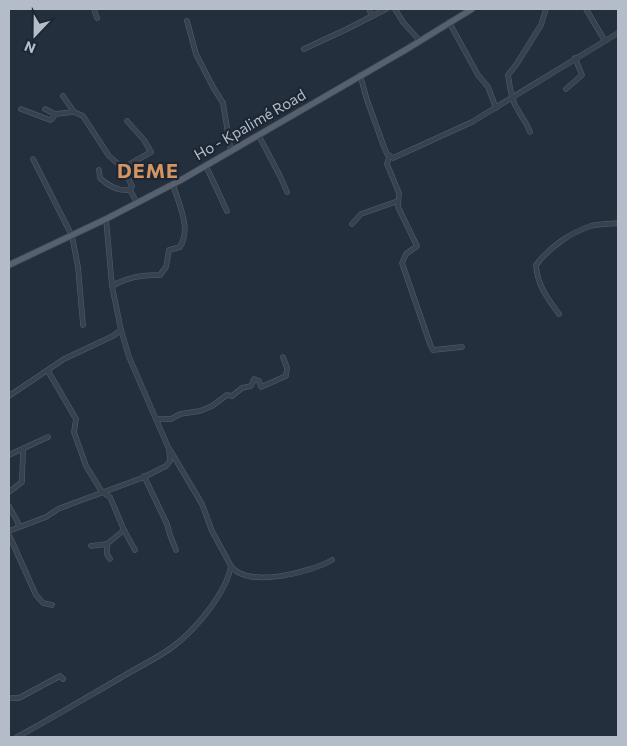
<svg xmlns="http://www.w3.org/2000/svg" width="627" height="746" font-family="Commissioner,sans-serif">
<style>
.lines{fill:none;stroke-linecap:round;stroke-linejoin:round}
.minor-casing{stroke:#565f6c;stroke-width:5.5}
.major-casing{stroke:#414a57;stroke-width:7}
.minor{stroke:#38414e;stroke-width:4.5}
.major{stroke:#56606e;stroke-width:5.5}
.labels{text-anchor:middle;stroke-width:4.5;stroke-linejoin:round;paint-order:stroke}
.street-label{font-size:15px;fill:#b4bcc9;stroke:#1d2633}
.district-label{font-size:20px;font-weight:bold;letter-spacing:1px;fill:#d59563;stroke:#1d2633}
</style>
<rect width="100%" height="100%" fill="#242f3e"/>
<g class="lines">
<g class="minor-casing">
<g id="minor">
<path d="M94,9L97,18"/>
<path d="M369,9L372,16"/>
<path d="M395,9L403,22L420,41"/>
<path d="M586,9L605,41"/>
<path d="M187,21L196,54L213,87L223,103L231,152"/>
<path d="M449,22L478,75L488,87L496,108"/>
<path d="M304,49L347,29L386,9"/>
<path d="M360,75L367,100L384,147L387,154L393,158L472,122L618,33"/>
<path d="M566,89L582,75L575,58"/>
<path d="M63,96L74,112L83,116L109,156L123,168L132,186L130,190L137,203"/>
<path d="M21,109L50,120L52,119L55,114"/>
<path d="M45,109L55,114L74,112"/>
<path d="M530,132C527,123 522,118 518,110C511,100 510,87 508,75L516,65L541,25L546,9"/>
<path d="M259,136L280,176L287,192"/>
<path d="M389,157L387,164L399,193L398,207L417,246L406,254L402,263L430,344L433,350L462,347"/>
<path d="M33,159L72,236L78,267L83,325"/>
<path d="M206,166L227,211"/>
<path d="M123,168L151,152L144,140L127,121"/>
<path d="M99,170L100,178C107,185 119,192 130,190"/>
<path d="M352,224L361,214L398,201"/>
<path d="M112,286C128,277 142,275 160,275L166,267L169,250L180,247C192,227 178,204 173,184"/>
<path d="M559,314C548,299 537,285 536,265C549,248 569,233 591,226C599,224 610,224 618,223"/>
<path d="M48,371L76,419L74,432L86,466L102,492L110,497L124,530L135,550"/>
<path d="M9,396L64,359L113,336L121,330"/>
<path d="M156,419H171L180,414L200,411L212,406L227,395L232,396L242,388L251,386L254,379L259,381L261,387L286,376L287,368L283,357"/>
<path d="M9,455L48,437"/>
<path d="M144,476L167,524L170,535L176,550"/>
<path d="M9,492L22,482L23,449"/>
<path d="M9,506C12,514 18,519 19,527"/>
<path d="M9,531L46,517L58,509L71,504L142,478L166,466L170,461L169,449L129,357L121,330L112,286L106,219"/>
<path d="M9,535L36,595L43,603L52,605"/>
<path d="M107,544V554L110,559"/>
<path d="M91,546L107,544L124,530"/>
<path d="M231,566C247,589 312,572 332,560"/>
<path d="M9,698H19L60,676L63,679"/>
<path d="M17,737C53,718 87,697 122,677C139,666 159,658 175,645C196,629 226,593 231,566L212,531L202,504L170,450"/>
</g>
</g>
<g class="major-casing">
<path id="major" d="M9,265L106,219L181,180L407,49L472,9"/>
</g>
<use href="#minor" class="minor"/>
<use href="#major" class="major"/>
</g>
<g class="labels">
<g class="street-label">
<text transform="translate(250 125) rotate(-30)" y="5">Ho - Kpalimé Road</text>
</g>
<g class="district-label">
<text x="148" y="178">DEME</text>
</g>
</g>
<rect width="627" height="746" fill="none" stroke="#b4bcc9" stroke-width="20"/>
<g transform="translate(35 35) rotate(202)" stroke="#1d2633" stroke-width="4" paint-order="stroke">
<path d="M0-4L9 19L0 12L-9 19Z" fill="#b4bcc9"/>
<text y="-8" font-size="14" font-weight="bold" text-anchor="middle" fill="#b4bcc9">N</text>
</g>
</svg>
